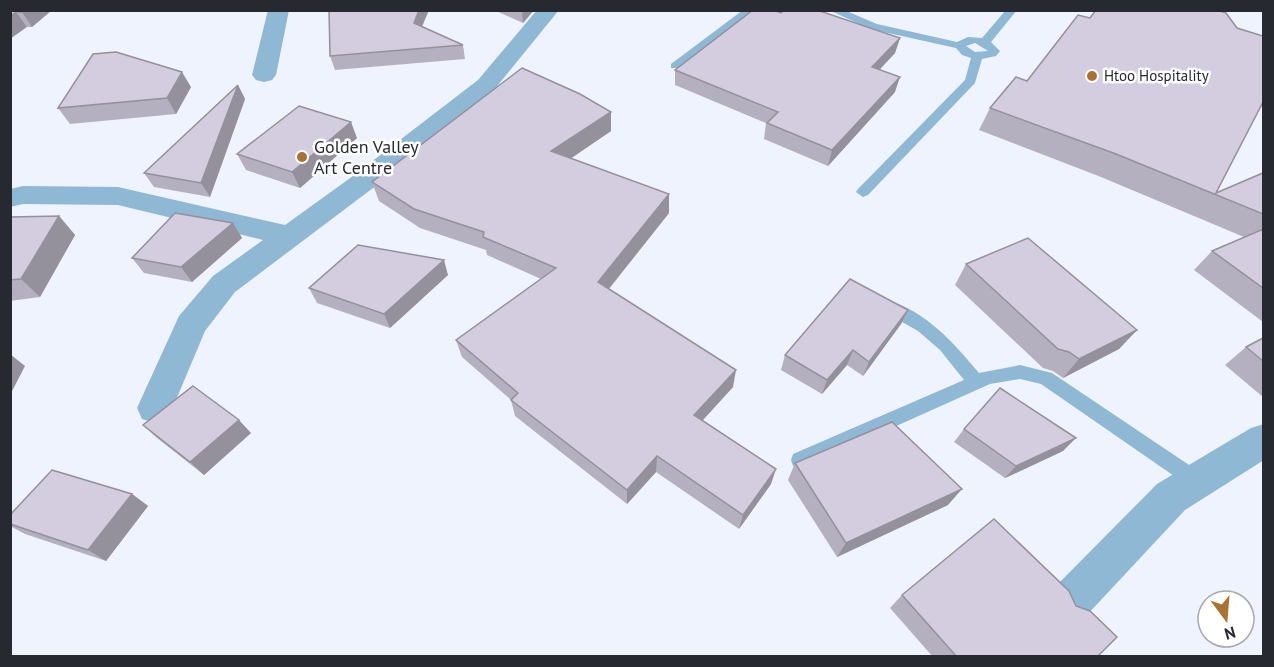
<svg xmlns="http://www.w3.org/2000/svg" width="1274" height="667" font-family="'PT Sans',sans-serif">
<style>
.lines{fill:none;stroke-linecap:round;stroke-linejoin:round}
.service{fill:#8fb8d5;fill-rule:evenodd}
.minor{fill:#8fb8d5;fill-rule:evenodd}
.wall{fill:#b5b0c0}
.shaded-wall{fill:#94909c}
.building{fill:#d3cddf;stroke:#94909c;stroke-width:1.5}
.poi-dot{fill:#aa7130;stroke:#fff;stroke-width:2}
.labels{text-anchor:middle;stroke-width:5;stroke-linejoin:round;paint-order:stroke}
.far-poi-label{font-size:15px;fill:#272930;stroke:#fff;text-anchor:start}
.poi-label{font-size:18px;fill:#272930;stroke:#fff;text-anchor:start}
</style>
<rect width="100%" height="100%" fill="#eff3fe"/>
<g class="lines">
<g class="service">
<path d="M743,10H755L679,68H671V64Z"/>
<path d="M829,10H844L877,24L957,42L968,37L982,38L1006,10H1017L991,42L1000,51L996,56L982,59L975,83L868,195L863,197L856,192L858,189L965,80L971,58L962,55L956,48L870,29ZM975,43L988,51L975,52L966,46Z"/>
<path d="M887,300C927,312 953,342 979,373L1020,365L1052,373L1204,475L1207,481L1204,487L1197,490L1190,487L1041,384L1020,379L990,384L807,466L800,468L793,466L791,460L793,454L964,380L940,350L918,331L881,310L879,306L881,302Z"/>
</g>
<g class="minor">
<path d="M268,10H289L276,75L272,80L264,82L256,80L252,75Z"/>
<path d="M537,10H559L494,90L373,188L235,292L205,331L168,419L155,423L142,419L137,408L179,316L213,276L263,240L118,205L23,204L10,207V189L23,186L118,187L285,225L353,176L478,80Z"/>
<path d="M1264,424V460L1185,510L1086,616L1071,622L1056,616L1050,601L1056,586L1157,484L1251,428Z"/>
</g>
</g>
<g class="wall">
<path d="M10,10H52L32,27H27Z"/>
<path d="M329,10H429L422,27L463,45L465,59L335,70L330,56Z"/>
<path d="M494,10H534L523,23Z"/>
<path d="M781,13L900,38L895,53L880,69L895,92L828,166L764,139L766,123L675,85V70Z"/>
<path d="M1090,18L1216,193L1263,173V322L1194,270L1212,251L1244,237L1101,177L979,130L990,108L1027,81Z"/>
<path d="M238,85L245,99L210,197L154,187L144,173Z"/>
<path d="M191,87L176,114L70,124L58,108Z"/>
<path d="M611,112V131L571,158L669,213L609,289L733,387L702,421L771,484L739,529L656,472L627,504L515,416L511,400L462,357L456,340L541,279L487,255L486,250L420,228L379,201L372,182Z"/>
<path d="M357,138L300,188L246,170L237,154Z"/>
<path d="M59,216L75,235L40,297L10,301V217Z"/>
<path d="M233,223L242,238L192,282L144,273L132,258Z"/>
<path d="M966,264L1137,330L1119,349L1063,378L1053,371L1043,368L955,285Z"/>
<path d="M448,275L390,328L317,303L309,288Z"/>
<path d="M908,310L901,324L863,376L847,365L822,394L781,370L785,355Z"/>
<path d="M1263,338V397L1225,365L1246,347Z"/>
<path d="M143,425L251,433L204,475L157,438Z"/>
<path d="M964,429L1063,451L1005,478L954,442Z"/>
<path d="M795,463L948,505L837,557L788,480Z"/>
<path d="M132,494L148,506L106,561L25,534L10,526V515Z"/>
<path d="M902,595L1097,657H933L890,608Z"/>
</g>
<g class="shaded-wall">
<path d="M24,10H52L32,27L22,12Z"/>
<path d="M419,10H429L417,37L414,23Z"/>
<path d="M522,10H534L523,23Z"/>
<path d="M16,12L27,27L10,39V16Z"/>
<path d="M900,38L895,53L868,82L872,67Z"/>
<path d="M182,72L191,87L176,114L167,98Z"/>
<path d="M900,77L895,92L828,166L832,150Z"/>
<path d="M238,85L245,99L210,197L201,183Z"/>
<path d="M611,112V131L554,170L551,151Z"/>
<path d="M351,122L357,138L300,188L292,172Z"/>
<path d="M669,194V213L599,301L598,282Z"/>
<path d="M59,216L75,235L40,297L21,279Z"/>
<path d="M233,223L242,238L192,282L181,267Z"/>
<path d="M444,260L448,275L390,328L384,314Z"/>
<path d="M908,310L901,324L863,376L869,362Z"/>
<path d="M1137,330L1119,349L1063,378L1079,359Z"/>
<path d="M853,350L847,365L822,394L827,380Z"/>
<path d="M10,354L25,366L10,395Z"/>
<path d="M736,370L733,387L692,432L694,415Z"/>
<path d="M239,420L251,433L204,475L190,462Z"/>
<path d="M1076,438L1063,451L1005,478L1016,466Z"/>
<path d="M657,456L656,472L627,504V490Z"/>
<path d="M776,469L771,484L739,529L743,515Z"/>
<path d="M962,489L948,505L837,557L846,543Z"/>
<path d="M132,494L148,506L106,561L88,550Z"/>
</g>
<g class="building">
<path d="M10,10H24L22,12H16L10,16Z"/>
<path d="M329,10H419L414,23L463,45L330,56Z"/>
<path d="M753,10H773L781,13L784,10H817L900,38L872,67L900,77L832,150L767,123L778,112L675,70Z"/>
<path d="M1096,10H1217L1226,13L1237,28L1263,36V102L1216,193L1263,173V214L1116,154L990,108L1016,77L1027,81L1078,15L1090,18Z"/>
<path d="M116,52L182,72L167,98L58,108L93,54Z"/>
<path d="M522,68L580,94L611,112L551,151L669,194L598,282L736,370L694,415L776,469L743,515L657,456L627,490L511,400L518,393L456,340L556,268L483,237L484,232L414,209L372,182Z"/>
<path d="M238,85L201,183L144,173Z"/>
<path d="M299,106L351,122L292,172L237,154Z"/>
<path d="M175,213L233,223L181,267L132,258Z"/>
<path d="M59,216L21,279L10,280V217Z"/>
<path d="M1261,230L1263,231V288L1212,251Z"/>
<path d="M1028,238L1137,330L1079,359L1069,352L1058,349L966,264Z"/>
<path d="M358,245L444,260L384,314L309,288Z"/>
<path d="M850,279L908,310L869,362L853,350L827,380L785,355Z"/>
<path d="M1263,338V361L1246,347Z"/>
<path d="M193,386L239,420L190,462L143,425Z"/>
<path d="M1000,388L1076,438L1016,466L964,429Z"/>
<path d="M892,422L962,489L846,543L795,463Z"/>
<path d="M52,470L132,494L88,550L10,524V515Z"/>
<path d="M994,519L1069,591L1076,606L1090,611L1117,637L1097,657H957L902,595Z"/>
</g>
<g class="poi-dot">
<circle cx="1092" cy="76" r="6"/>
<circle cx="302" cy="157" r="6"/>
</g>
<g class="labels">
<g class="far-poi-label">
<text x="1104" y="81">Htoo Hospitality</text>
</g>
<g class="poi-label">
<text x="314" y="153">Golden Valley<tspan x="314" dy="21">Art Centre</tspan></text>
</g>
</g>
<rect width="1274" height="667" fill="none" stroke="#272930" stroke-width="24"/>
<g transform="translate(1226 619) rotate(164)"><circle r="28" fill="#ffffff" stroke="#a9a9ac" stroke-width="1.5"/>
<path d="M0-4.5L10 22L0 15L-10 22Z" fill="#aa7130"/>
<text y="-9" font-size="16" font-weight="bold" text-anchor="middle" fill="#272930">N</text>
</g>
</svg>
